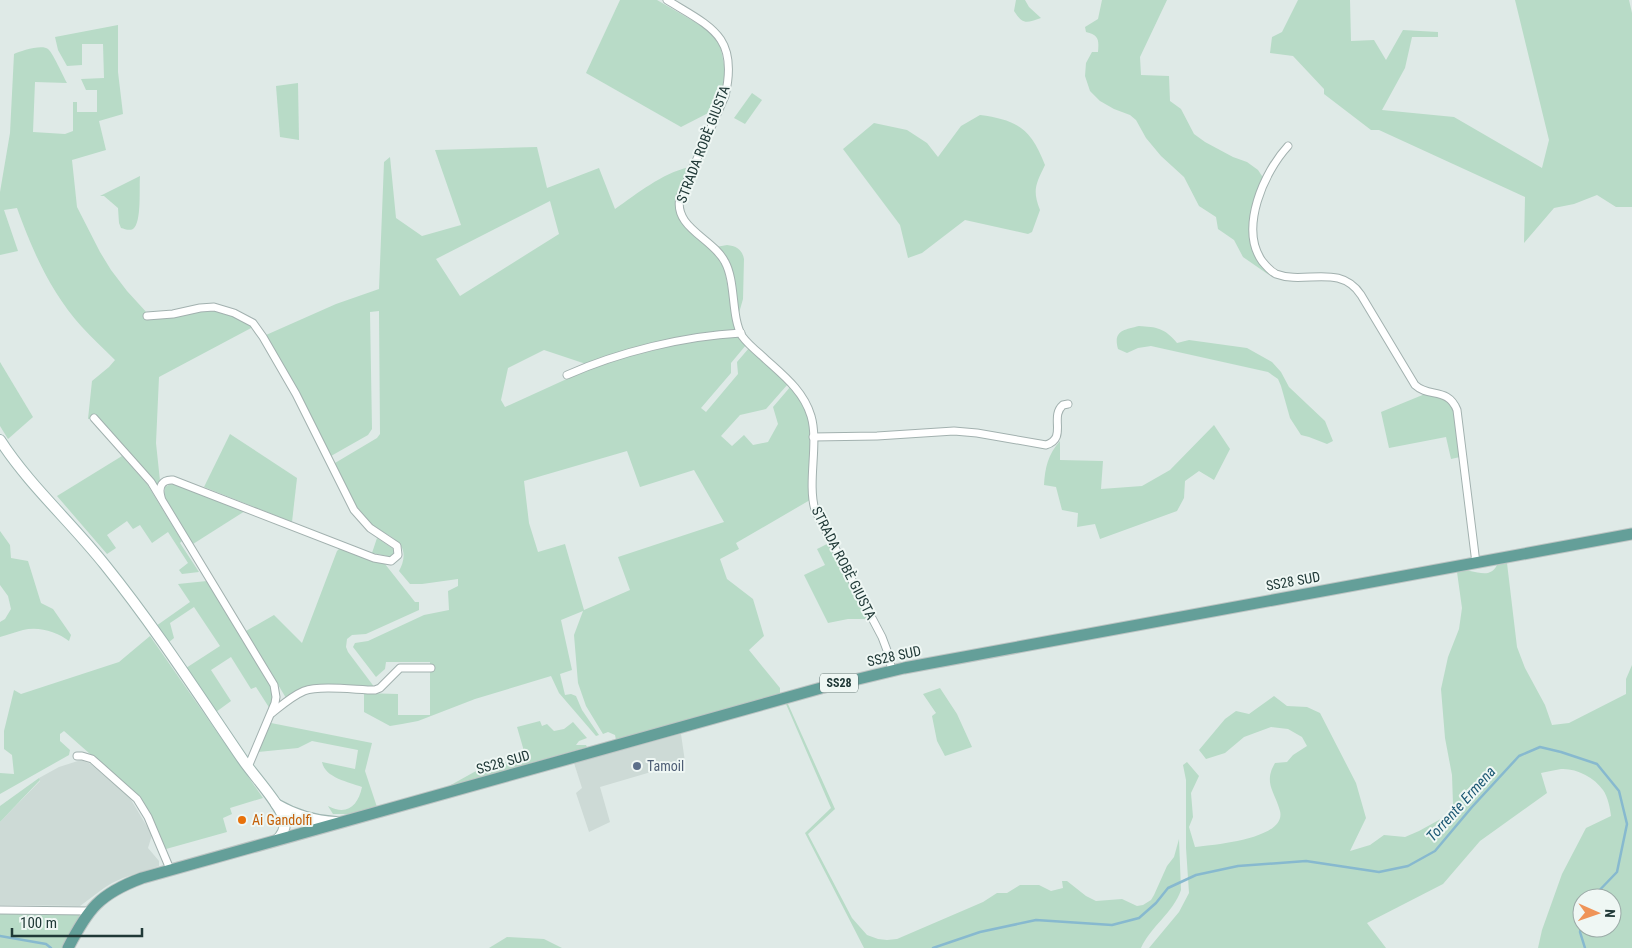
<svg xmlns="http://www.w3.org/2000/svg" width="1632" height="948" font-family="'Roboto Condensed',sans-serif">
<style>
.built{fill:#cddad6}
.green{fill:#b8dbc7;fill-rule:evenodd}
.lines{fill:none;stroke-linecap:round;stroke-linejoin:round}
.stream{stroke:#87b9cf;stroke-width:2.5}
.street-casing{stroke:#a2b1af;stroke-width:9}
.secondary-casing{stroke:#9eb5b1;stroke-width:12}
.primary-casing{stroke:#bcc4c3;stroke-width:13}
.street{stroke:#fff;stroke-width:7}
.secondary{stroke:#fff;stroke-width:10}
.primary{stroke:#649f99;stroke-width:11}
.service-dot{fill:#5c6f8a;stroke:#eff7f4;stroke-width:2}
.food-dot{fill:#e8710a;stroke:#eff7f4;stroke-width:2}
.labels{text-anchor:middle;stroke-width:4;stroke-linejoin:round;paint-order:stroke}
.shield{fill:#eff7f4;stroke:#5e7270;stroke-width:1}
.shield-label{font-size:12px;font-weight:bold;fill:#203937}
.street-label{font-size:14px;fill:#203937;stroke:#eff7f4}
.service-label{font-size:14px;fill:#4e5e75;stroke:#eff7f4;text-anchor:start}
.food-label{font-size:14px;fill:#c56008;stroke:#eff7f4;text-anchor:start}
.water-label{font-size:15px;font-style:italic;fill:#1c5874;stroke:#eff7f4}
</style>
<rect width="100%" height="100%" fill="#dfeae7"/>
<g class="built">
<path d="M681,734L685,762L600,787L610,822L589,832L576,793L582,788L574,763Z"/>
<path d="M81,760L91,764L130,798L152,835L148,848L159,861V866L123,878L112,883L104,888L80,906L0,905V822L40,781L39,778L59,767Z"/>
</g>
<g class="green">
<path d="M620,0H657L707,29L715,36L720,45L725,69L723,88L716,109L681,127L586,73Z"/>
<path d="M1016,0H1025L1029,7L1041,18C1026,23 1023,25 1014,11Z"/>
<path d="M1102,0H1167L1140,57L1141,75L1169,76L1170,101L1181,109L1194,134L1205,142L1233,157L1247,162L1258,170L1264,179L1252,213L1263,267L1269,275L1243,257L1234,240L1218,229L1216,217L1199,206L1184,177L1161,156L1146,138L1136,120L1130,115L1114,109L1100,101L1090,91L1085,76L1086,63L1092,52H1098C1099,40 1099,35 1086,32L1085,27L1098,19Z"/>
<path d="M1298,0H1350L1351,41L1374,40L1386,60L1403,30L1438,32V37H1412L1405,68L1382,110L1454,117L1542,168L1549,140L1515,0H1629L1632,13V207H1616L1597,195L1574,204L1554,208L1524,243L1525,197L1379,130H1371L1324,94V89L1293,56L1270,53L1272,37L1282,32Z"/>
<path d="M118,25V72L123,114L99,121L106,150L72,160L77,207L100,252L111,270L127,291L148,314L214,309L240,317L253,327L159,377L156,443L160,481L158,486L99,418L88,419L92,381L109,367L115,360C104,349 92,338 82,327C51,293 32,250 17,208L4,210L18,251L0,255V192L10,133L14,54C20,51 42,44 48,49C53,53 63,76 67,83L35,82L33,132L65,134L73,131V102H77V112H97V90H86L81,79L104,78L103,44H82V65L67,66L58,50L55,37Z"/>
<path d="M298,83L299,140L280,137L276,86Z"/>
<path d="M752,93L762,100L745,124L734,118Z"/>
<path d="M980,115C1018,120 1031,129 1045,165C1036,184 1032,190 1040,210L1032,232L1028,234L965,220L922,253L908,258L900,225L843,149L874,123L907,130L927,143L938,157L961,126Z"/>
<path d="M537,147L547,188L599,168L615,209C638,193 661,174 689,167L677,198V214L681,222L715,253L724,267L736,331L586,364L544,350L508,368L501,400L505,407L604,362L692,341L739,336L746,345L731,363V373L701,408L706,412L738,374L737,362L749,348L788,384L766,409L740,415L721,436L732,446L744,435L753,445L768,442L778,424L773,407L791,386L802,401L810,423V500L736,543L739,549L720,559L727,579L753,599L764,636L749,650L780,688V694L616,740L615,735L608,732L603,734L586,706L578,683L574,635L583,611L561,620L572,670L560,674L565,695L571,694L576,696L582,710L599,735L596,736L559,693L551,676L475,699L418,721L402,724L390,726L364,712V693L398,694V715H430V662H386L385,669L376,677L353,647L355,643L368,641L424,615L449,610L448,591L458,586V579L422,584H410L399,571C403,564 406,554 401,546C394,535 378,531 370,523C353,507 345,483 335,463L377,438L380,434L379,311L370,312L372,429L368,435L331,456L299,392L266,335L336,304L379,289L384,162L390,157L396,218L422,236L461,225L435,150ZM550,201L559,234L460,296L436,259ZM627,451L640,487L694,470L724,522L618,557L630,590L584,610L565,544L538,552L529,523L524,481Z"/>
<path d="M140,176C139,187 142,223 133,229C129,231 125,229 121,228L119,223L118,208L104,196H100Z"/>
<path d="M727,245C736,246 742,249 744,259L743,299L739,313L729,262L716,247Z"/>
<path d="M1139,326C1156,327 1165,328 1177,343L1189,340L1247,348L1272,362L1281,372L1289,387L1325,421L1333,441L1327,444L1309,437L1301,435L1290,418L1281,386L1278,379L1268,372L1151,346L1138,348L1127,353L1118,349C1113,331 1123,330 1139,326Z"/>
<path d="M0,362L33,417L8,439L0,426Z"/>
<path d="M1425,394C1432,396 1442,395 1447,400C1458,410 1458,443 1460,457L1451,459L1446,437L1389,448L1381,412Z"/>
<path d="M1214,425L1230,449L1214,480L1199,471L1185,481L1184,498L1177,511L1100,539L1095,524L1077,527L1078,513L1062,510L1056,487L1044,485C1045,468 1048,454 1060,441V460L1103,461L1101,489L1142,486L1170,470Z"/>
<path d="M230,434L297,478L292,522L204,487Z"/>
<path d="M122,456L147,484L182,541L180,543L199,572L182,574L179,570L188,563L168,532L152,543L140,525L133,529L127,521L107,535L116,548L107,554L57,496Z"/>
<path d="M172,483L245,511L193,544L164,496L165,487Z"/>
<path d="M0,531L10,545L11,558L28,561L41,603L53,609L71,635L69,641C57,632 39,626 23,630C15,632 8,635 0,637V622L5,619L11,609L8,596L0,585Z"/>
<path d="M377,538L395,550V553L392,557L372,553Z"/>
<path d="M829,543L866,614L868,619H848L828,623L804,575L825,565L817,549Z"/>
<path d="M340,548L385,564L415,602H419V610L366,634L352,635L347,639L346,647L348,652L375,688L313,686L286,698L246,631L274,615L302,643L337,551Z"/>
<path d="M1507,563L1517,647L1525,668L1545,705L1552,725L1569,723L1626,694V679L1632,665V948H1538L1542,930L1562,874L1586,828L1611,816C1610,808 1608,797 1603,790C1594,777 1576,768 1561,769C1554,770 1547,772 1541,773L1547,793L1480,841L1443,884L1367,923L1386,948H1149L1179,912L1189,893L1186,848V780L1183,765L1187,762L1199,776L1191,793L1193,817L1189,827L1195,847C1213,845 1287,839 1280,811C1275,792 1263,783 1275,763L1287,762L1293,755L1307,746L1302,737L1288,729L1271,727L1244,737L1225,753L1206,759L1199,750L1225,719L1236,711L1249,714L1274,696L1287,706L1307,707L1320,713L1356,783L1366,818L1350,851L1370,845L1384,835L1405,837L1419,831L1448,815L1453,804L1452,775L1445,738L1441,689L1448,657L1459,629L1462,608L1457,572C1461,571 1466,570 1470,571C1481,573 1491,577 1497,565ZM1582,898H1612V928H1582Z"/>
<path d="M207,581L270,684L273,694L270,709L256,687L251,689L231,657L211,670L231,701L216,712L186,668L220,646L194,607L170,623L174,638L168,643L156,626L190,602L178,584Z"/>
<path d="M150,636L263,798L230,808L232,814L223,818L227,832L166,849L141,799L64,731L60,734V741L70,750L69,755L0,794V773L14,774L12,755L4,749V731L14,690L21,694L119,662Z"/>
<path d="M940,688L957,714L972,747L945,756L937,741L932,716L936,713L923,694Z"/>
<path d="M786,704H788L835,809L808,834L852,918L867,935L878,939L887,940L897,939L983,902L997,893H1007L1020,885H1039L1051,891L1063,888L1062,881H1067L1086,896L1096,901L1122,899L1137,906L1143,905L1151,900L1154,895L1167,866L1174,857L1179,839L1181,890C1173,913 1151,926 1141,948H864L805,833L831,808Z"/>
<path d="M540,721L542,726L547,724L554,731L564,729L573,722L587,738L579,741L576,745H586L587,747L449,786L476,771L488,766L526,758L517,727Z"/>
<path d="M271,723L372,743L365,771L377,807L348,814H333L328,806C347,816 358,806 362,787C349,782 325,778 322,762L355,769L358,750L312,741L298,748L258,752Z"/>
<path d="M39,778L40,780L0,822V806Z"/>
<path d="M0,912L80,914L63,948H0Z"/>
<path d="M507,937L544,939L562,948H489Z"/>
</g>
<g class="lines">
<g class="stream">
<path d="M1582,922L1580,932L1585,948"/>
<path d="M0,936L46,944L51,948"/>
<path d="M933,948L980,932L1036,920L1112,925L1139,918L1156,903L1168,888L1196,875L1238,866L1306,861L1379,872L1408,866L1435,851L1472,807L1519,756L1540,747L1561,752L1597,764L1619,791L1627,824L1617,872L1592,898"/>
</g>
<g class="street-casing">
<g id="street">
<path d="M667,0C711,27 739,36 725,96L680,197C673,228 713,238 725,262C736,282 731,317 742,336C747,343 754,349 761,355C780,373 803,389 811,416C819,443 807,482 815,510L882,637L888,653L892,671"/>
<path d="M1288,146C1264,172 1239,228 1262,261C1266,266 1270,271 1276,274C1305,285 1340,263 1361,295L1415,385C1429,398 1448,387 1457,410L1476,563"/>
<path d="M147,316L173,314L200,308L214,307L234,313L253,323L263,337L296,394L354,510L370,528L397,546L398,555L391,561L374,558L173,480C162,479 158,487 161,497"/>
<path d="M567,375C619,352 684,336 741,333"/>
<path d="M94,418L151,482L274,685L276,697L275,703L248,767"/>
<path d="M813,437L877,436L954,431L977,433L1046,445C1068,438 1049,417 1063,405L1068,404"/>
<path d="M272,713C282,705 292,696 304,691C321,685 357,690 375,690L380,688L400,668H431"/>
<path d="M77,756H82L92,759L137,799L148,817L170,869"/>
<path d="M0,910L89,911"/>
</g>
</g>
<g class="secondary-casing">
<g id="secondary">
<path d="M0,440C29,485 71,522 105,565C155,627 198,694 243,760C253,775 283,807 285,823C285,830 282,835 277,840"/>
<path d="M276,804C295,815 314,821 336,822"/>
</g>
</g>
<g class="primary-casing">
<path id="primary" d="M68,948C88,909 99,894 142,878L821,688L904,668L1632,534"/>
</g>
<use href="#street" class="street"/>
<use href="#secondary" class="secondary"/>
<use href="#primary" class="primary"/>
</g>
<circle class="service-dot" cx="637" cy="766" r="5"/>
<circle class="food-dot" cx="242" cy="820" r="5"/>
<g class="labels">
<rect class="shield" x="820" y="673.5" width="38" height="19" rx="4"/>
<g class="shield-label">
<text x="839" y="687">SS28</text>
</g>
<g class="street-label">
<text transform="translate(703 144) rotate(-69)" y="5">STRADA ROBÈ GIUSTA</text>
<text transform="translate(844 563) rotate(63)" y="5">STRADA ROBÈ GIUSTA</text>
<text transform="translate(1293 581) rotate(-10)" y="5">SS28 SUD</text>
<text transform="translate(894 656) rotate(-12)" y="5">SS28 SUD</text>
<text transform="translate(503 762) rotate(-16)" y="5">SS28 SUD</text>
</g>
<g class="service-label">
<text x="647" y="771">Tamoil</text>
</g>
<g class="food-label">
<text x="252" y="825">Ai Gandolfi</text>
</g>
<g class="water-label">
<text transform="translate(1461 804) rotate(-48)" y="5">Torrente Ermena</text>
</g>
</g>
<g transform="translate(1597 913) rotate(92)"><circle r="24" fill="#eff7f4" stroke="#9caba8"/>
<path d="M0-4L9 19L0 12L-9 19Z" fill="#ef9458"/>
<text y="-8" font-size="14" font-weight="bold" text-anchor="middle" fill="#203937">N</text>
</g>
<path d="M12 928v8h130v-8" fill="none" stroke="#203937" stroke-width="2.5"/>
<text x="20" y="928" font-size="15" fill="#203937" stroke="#eff7f4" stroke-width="4" paint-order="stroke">100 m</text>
</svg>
